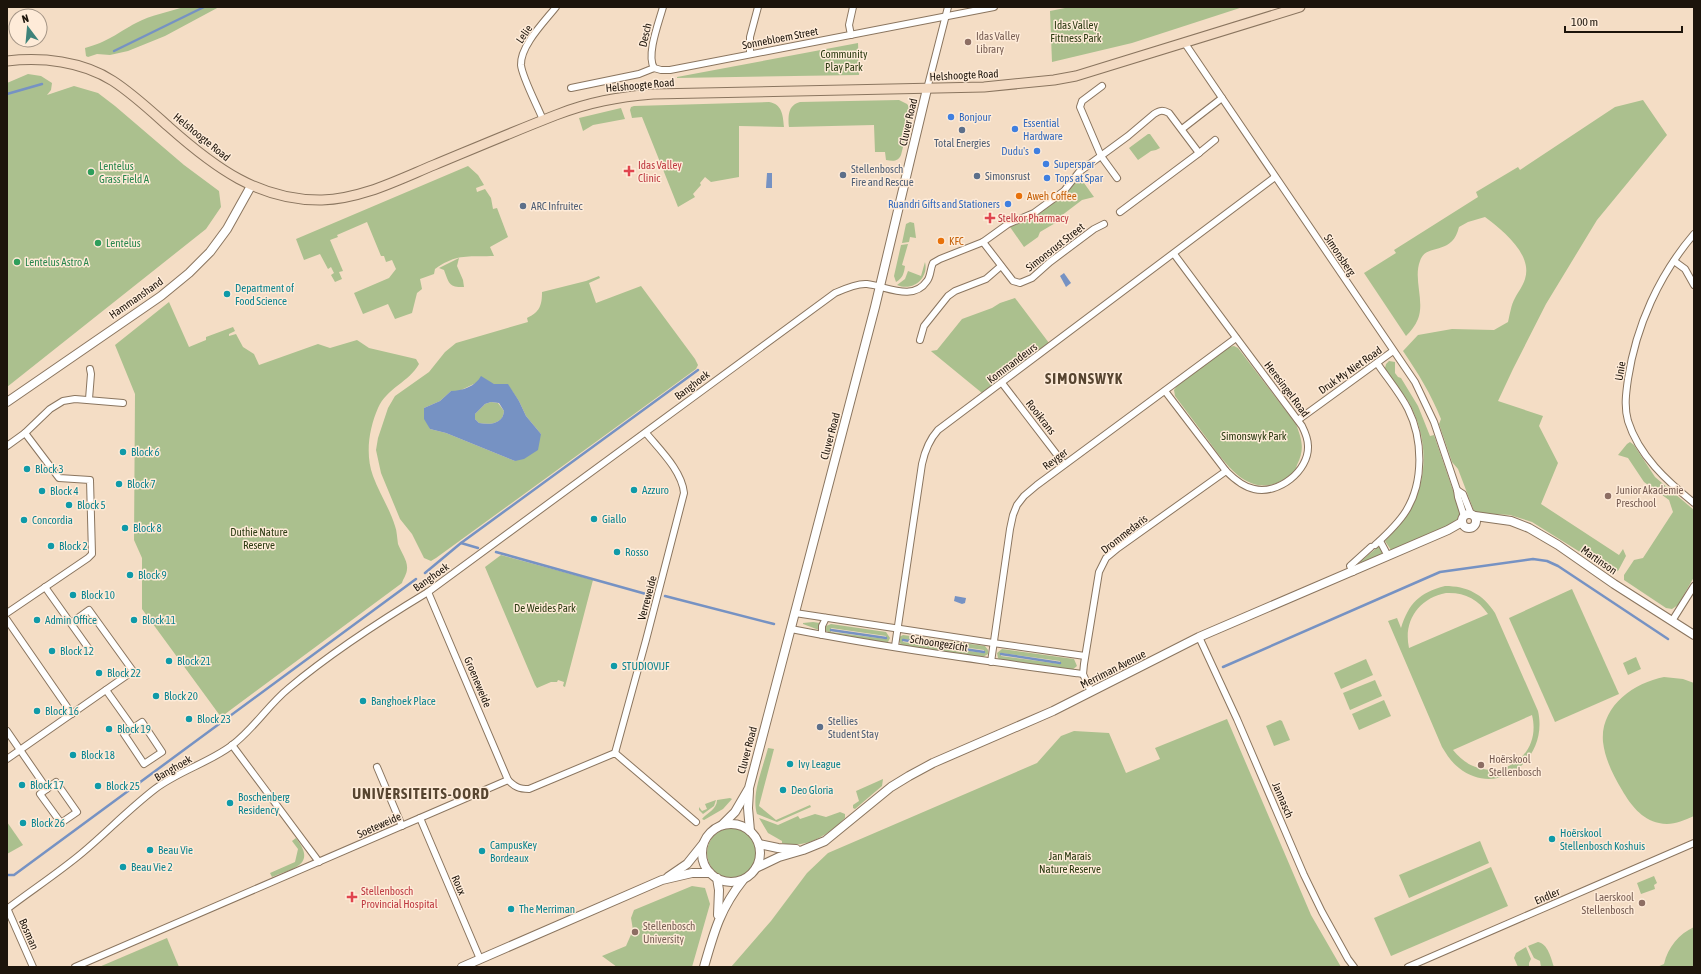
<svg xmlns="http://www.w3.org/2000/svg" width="1701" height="974" font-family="'Asap Condensed',sans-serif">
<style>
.green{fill:#abc08e;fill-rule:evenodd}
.water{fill:#7692c3;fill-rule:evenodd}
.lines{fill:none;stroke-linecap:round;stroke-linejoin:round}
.stream{stroke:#7692c3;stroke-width:2.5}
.minor-casing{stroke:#8a755f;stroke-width:8}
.tertiary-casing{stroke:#8a755f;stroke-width:10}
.secondary-casing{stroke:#8a755f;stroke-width:11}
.minor{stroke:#fff;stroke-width:6}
.tertiary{stroke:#fff;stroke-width:8}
.secondary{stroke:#f3dac2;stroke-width:9}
.education-dot{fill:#8d6e63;stroke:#feebd8;stroke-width:1.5}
.shop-dot{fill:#3f7fe0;stroke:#feebd8;stroke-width:1.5}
.service-dot{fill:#5c6f8a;stroke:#feebd8;stroke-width:1.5}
.health-dot{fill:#e0444e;stroke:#feebd8;stroke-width:1.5}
.leisure-dot{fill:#2e9e5b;stroke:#feebd8;stroke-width:1.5}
.food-dot{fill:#e8710a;stroke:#feebd8;stroke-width:1.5}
.culture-dot{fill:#0f9aa8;stroke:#feebd8;stroke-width:1.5}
.labels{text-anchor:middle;stroke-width:3;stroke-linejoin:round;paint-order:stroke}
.park-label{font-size:11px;fill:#2b3a11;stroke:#feebd8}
.street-label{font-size:11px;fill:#1c140b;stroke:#feebd8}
.education-label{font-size:11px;fill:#785e54;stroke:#feebd8;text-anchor:start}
.shop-label{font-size:11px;fill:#366cbe;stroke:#feebd8;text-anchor:start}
.service-label{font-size:11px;fill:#4e5e75;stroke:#feebd8;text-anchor:start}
.health-label{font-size:11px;fill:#be3a42;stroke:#feebd8;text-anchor:start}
.leisure-label{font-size:11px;fill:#27864d;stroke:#feebd8;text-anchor:start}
.food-label{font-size:11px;fill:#c56008;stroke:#feebd8;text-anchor:start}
.culture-label{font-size:11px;fill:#0d838f;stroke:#feebd8;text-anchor:start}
.district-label{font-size:15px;font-weight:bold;letter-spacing:1px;fill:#574530;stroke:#feebd8}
</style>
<rect width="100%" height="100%" fill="#f4ddc5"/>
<g class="green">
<path d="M184,7H219L165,36L128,51L110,55L97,54L88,57L86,56L85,48C108,42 117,33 136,23C151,15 168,12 184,7Z"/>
<path d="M1070,7H1243L1132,43L1052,62L1050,11Z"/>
<path d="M858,43L859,75L677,78V77Z"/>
<path d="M28,74L41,76L52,83L51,90L47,95L74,86L98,93L115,106L184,165L219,191L221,207L206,229L7,387V83Z"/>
<path d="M899,100L907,104L910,108L911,115L901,155C898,162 893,161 886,160L885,152H875L874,125L789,127C788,116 788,105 800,102Z"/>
<path d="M1643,100L1667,135L1597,220L1546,304L1513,369L1498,401L1543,416L1539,426L1558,463L1541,504L1619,555L1623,549L1626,556L1618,571L1612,572L1532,522L1510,515L1478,513L1474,511L1458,469L1452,462L1439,424L1441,419C1431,394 1418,373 1403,351L1418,335L1452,329L1494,330L1508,322C1510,314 1511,305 1515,298C1518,292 1523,286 1525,279C1533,254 1502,230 1485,217L1468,222L1459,227C1452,257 1426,242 1420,261C1413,279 1425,301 1418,319C1415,326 1411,331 1406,336L1364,273L1396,253L1394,250L1478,197L1476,192L1518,167L1520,170L1615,107Z"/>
<path d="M769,102C782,104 783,115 784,127L739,126V177L711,182L705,177L700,183L701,185L693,194L695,197L678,207L642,117L632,118L630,110L631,107L634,106Z"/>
<path d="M621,108L625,119L593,125L583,131L579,118Z"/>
<path d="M1148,134H1150L1160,148L1156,150L1151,151L1138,160L1129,148Z"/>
<path d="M468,166L478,175L484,185L476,188L477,192L485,189L491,198L493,209L497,208L508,237L490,247L494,256C469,257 457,253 435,269L434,274L420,279L422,289L417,293L412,313L395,319L388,304L363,314L354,293L389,278L396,269L392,260L386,262L384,256H381L367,222L337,235L338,237L330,240L343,271L339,272L342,279L335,282L331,275L334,273L331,267L328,269L320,254L304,260L296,239Z"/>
<path d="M1079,176L1094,197L1082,200L1061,216L1057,222L1040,232L1038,237L1024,247L1010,227L1036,216L1069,191Z"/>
<path d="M910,222L914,223L916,238L910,237L909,242L902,243L906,224Z"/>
<path d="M908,244L902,265L905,266C904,273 903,278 896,282L894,276L901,245Z"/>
<path d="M459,258L457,266L463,280L464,287C449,288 449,283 444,270L439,268Z"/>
<path d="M925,262C929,278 913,292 897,285L905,279L908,271L921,276Z"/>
<path d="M599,276L600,278L589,283L596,303L641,286L695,359L698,365L696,369L436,558L431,561L424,558L412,534L400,519L381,473L376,450L378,438L388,408L395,396L429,372L445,352L456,343L528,322L527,318C540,312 542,305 542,292L586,281ZM478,382L494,384L508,385L519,401L526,416L541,434L515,461L446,433L430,429L424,408L440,401L451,391H459Z"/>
<path d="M1015,298L1049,343L982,393L932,352L931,351L937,350L962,319L992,308L1000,303Z"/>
<path d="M169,302L189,347L206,340V337L233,327L235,331L229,334V336L236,334L243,347L254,354L259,365L318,344L330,348L357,340L369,348L416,359L419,364C409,382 387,388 378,408C369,429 365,454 373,476C379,493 390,509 395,526C397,531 397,538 398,544C401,552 408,561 407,569C407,574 403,579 402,583L221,717L142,609V558L134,540L135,394L115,345Z"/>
<path d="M1234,346L1238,348L1296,424C1302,440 1305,449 1297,465C1296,468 1295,471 1293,473C1254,505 1229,469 1208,440C1197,425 1186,411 1175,396L1174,390L1177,386L1229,347Z"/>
<path d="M1389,361L1395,362V373L1398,377L1401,378L1418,406L1430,436L1434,435L1460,511L1458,519L1447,526L1391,550L1385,541C1395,530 1406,520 1412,507C1429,473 1427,434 1408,401C1401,390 1391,380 1385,368L1386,364Z"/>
<path d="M491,402L498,403L504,411C503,424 490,425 479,423L475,419V414L485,404Z"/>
<path d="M1630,442L1634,445L1655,477L1694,510V577L1678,605L1672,609L1666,608L1624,580V575L1634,560L1643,558L1673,512L1669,500L1644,482L1628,458L1618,455L1627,444Z"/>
<path d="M1379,546L1383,554L1364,562H1360Z"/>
<path d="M501,555L593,580L565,687L563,686L564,682L558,680L557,682H551L537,688L535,685L485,567Z"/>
<path d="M1445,586C1467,586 1483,594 1495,613L1538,711C1549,759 1498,799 1459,768C1451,762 1447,755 1442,747L1388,621L1397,618L1401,628C1409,603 1419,593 1445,586ZM1446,593C1464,592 1478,599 1488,614L1409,648C1403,621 1419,598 1446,593ZM1532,715C1544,763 1485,791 1453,750Z"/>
<path d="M1572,589L1619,694L1555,722L1509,618Z"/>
<path d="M813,622L820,623L819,630L803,624V623Z"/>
<path d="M831,624L886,632L890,638L888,642L885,643L841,637L826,631V626ZM831,628L886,636V639L831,632Z"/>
<path d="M903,635L985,646L988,650V654L983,657L902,646L898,640L899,637ZM903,639L984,650V653L903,642Z"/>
<path d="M1002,649L1074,659L1077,666L1072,670L1001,660L998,658L997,653ZM1001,653L1060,661V664L1001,656Z"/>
<path d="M1636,657L1641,669L1628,675L1623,663Z"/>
<path d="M1366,659L1373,675L1341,689L1334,673Z"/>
<path d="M1664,677L1683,679L1694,683V816C1682,821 1672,826 1659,823C1642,820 1630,804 1622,790C1613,775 1605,759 1603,742C1600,707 1633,683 1664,677Z"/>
<path d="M1375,680L1382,696L1350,710L1343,693Z"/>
<path d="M1384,700L1391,716L1359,730L1352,714Z"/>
<path d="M1227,719L1311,915L1341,967H731L771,921L807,873L828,853L1037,763L1061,736L1074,731L1109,733L1126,773L1160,759L1155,748Z"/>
<path d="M1280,720L1282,721L1290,740L1274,746L1266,726Z"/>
<path d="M768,748L774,749L759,806L776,820L810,805L811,807L777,822L757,814C751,794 763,768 768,748Z"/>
<path d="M883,779L882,786L855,809L853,808V805L859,801L856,791Z"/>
<path d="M730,798L732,799L723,809L704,820L702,819C707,813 717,809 717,800Z"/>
<path d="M716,800L714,806L703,814L699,810V807L702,811L707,809L705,804Z"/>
<path d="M840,812L845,814V818C829,834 806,850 782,843V841L768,833L759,818L778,825L798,816L800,819L815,814L826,817Z"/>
<path d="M7,822L23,845L7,854Z"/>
<circle cx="732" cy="853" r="25"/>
<path d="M296,838C317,865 294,868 272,877L270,873L295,862L298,849L292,841Z"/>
<path d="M1480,841L1489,863L1409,898L1399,875Z"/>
<path d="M1491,867L1508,906L1391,956L1374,918Z"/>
<path d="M1654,876L1657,883L1654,885L1655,889L1641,894L1637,883Z"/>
<path d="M692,886L705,888L710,904L692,967H617L602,956L626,946L633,930L631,918L634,910Z"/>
<path d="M1694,927V967H1657L1664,964C1668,947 1679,934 1694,927Z"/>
<path d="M167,938L179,967H99Z"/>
<path d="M1538,942C1548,944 1551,958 1554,967H1541L1540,961L1534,958L1528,946Z"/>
<path d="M1526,947L1531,959L1529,963V967H1518L1514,958L1516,953Z"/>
</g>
<g class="water">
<path d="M767,173H772V188H766Z"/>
<path d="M1064,273L1071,283L1066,287L1060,276Z"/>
<path d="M481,376L494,384H508L519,401L526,416L541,434L538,450L524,459L515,461L446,433L430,429L424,419V408L440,401L451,391C462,391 476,386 481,376ZM491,402L499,403L504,411C503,424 490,425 479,423L475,419V414L485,404Z"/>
<path d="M955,596L966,598L965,603L962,604L954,601Z"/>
</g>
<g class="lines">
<g class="stream">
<path d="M114,51L204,7"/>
<path d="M7,94L42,84"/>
<path d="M461,543L478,548"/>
<path d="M496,552L646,594"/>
<path d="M425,573L461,543L698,370"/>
<path d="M665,596L774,624"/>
<path d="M831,630L886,638"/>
<path d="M903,640L984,652"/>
<path d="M1001,654L1060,663"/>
<path d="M1223,667L1440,572L1533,559L1547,561L1558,566L1668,639"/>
<path d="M7,875H14L416,579"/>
</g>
<g class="minor-casing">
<g id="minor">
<path d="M851,35L849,25L853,7"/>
<path d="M1184,42L1415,382L1434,422L1457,490L1458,497L1464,516"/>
<path d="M750,54V37L758,7"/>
<path d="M654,68C646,55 659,22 663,7"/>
<path d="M1102,86L1082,101L1080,107L1101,156L1117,178"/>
<path d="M571,88L639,74L654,68L661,70H670L994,7"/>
<path d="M927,89L948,7"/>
<path d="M543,120C538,107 522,77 521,65C520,46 545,21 556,7"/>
<path d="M1182,129L1222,98"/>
<path d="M1199,153L1215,140"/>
<path d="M1694,234C1659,275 1636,326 1628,379C1626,393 1624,407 1628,421C1639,456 1667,481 1694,503"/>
<path d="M983,242L1013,281L1020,283L1032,278L1050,262L1094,229L1104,224"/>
<path d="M1674,261L1685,269L1694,285"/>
<path d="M920,340L924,326L948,296L955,291L986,279L1001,266"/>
<path d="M1002,383L1064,464"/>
<path d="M1165,391L1226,471C1234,479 1243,487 1254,489C1278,495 1309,471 1308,446C1308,439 1305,432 1302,426L1174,254"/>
<path d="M89,399L91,374L90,369"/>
<path d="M1298,420L1393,351"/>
<path d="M7,446L25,433L50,409L63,401L75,399L123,403"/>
<path d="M1457,490L1463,494L1471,514"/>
<path d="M1380,541L1388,556"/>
<path d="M1375,545C1386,535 1398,524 1406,511C1424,482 1423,439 1408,409C1400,393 1387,378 1377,363"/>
<path d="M1353,572L1350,566L1371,547"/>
<path d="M45,587L89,649"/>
<path d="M428,592L508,780"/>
<path d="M7,613L88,558L92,554L90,480L59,478L25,433"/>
<path d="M795,613L993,643L1085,656"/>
<path d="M7,620L72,714"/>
<path d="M1672,621L1694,586"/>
<path d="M791,629C888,648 986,661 1083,674"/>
<path d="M822,635V626L826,618"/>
<path d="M1199,637L1237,719L1304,875L1322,912L1348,959L1354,967"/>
<path d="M895,646L922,464C925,450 929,440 938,430L1275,177"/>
<path d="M991,662L1010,529L1013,515L1017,505L1024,496L1037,485L1236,338"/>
<path d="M106,690L133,728"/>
<path d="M1091,692L1083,674L1084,664L1099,572L1106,558L1118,548L1226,471"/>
<path d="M142,722L162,752L144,764L124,734Z"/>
<path d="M7,731L47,789"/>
<path d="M232,745L319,862"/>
<path d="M615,753L646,640L684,493C682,471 660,450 646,433"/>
<path d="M7,759L133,671L89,610L71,623"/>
<path d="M377,767L402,826"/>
<path d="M56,782L77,812L61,823L40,794Z"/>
<path d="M420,818L480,959"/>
<path d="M7,908L33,967"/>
<path d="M7,909C32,890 58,873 82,853C107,832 129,809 155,789C179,771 208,763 231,746C253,730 268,705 289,688C332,652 380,621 428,592L835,293C844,289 857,283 867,284C886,286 913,302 927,281C931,276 930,269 933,263L940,259L983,242L1008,224L1034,213L1064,191L1079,172L1128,136L1154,114C1160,110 1163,110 1169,113L1199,153L1120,212"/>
<path d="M75,967L508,780C515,787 519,789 529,789L615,753L696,822"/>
<path d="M1408,967L1694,843"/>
</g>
</g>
<g class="tertiary-casing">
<g id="tertiary">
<path d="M7,402L161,296L189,273L210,252L227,229L251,186"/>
<circle cx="1469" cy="521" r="7"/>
<path d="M1475,516L1511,521L1529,528L1558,545L1614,584L1694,635"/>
<path d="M749,791L748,808L750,831"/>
<circle cx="731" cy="853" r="29"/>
<path d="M722,825L735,812L749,788L875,307L927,89"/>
<path d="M759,844L778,848L796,849"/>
<path d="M756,868L779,857L803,850L825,841L891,787L909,776L933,763L1053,711L1199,637L1448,530L1462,522"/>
<path d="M668,877L687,864L703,844"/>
<path d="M717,878L719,890L718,915"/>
<path d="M462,967L662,880L692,873H710"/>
<path d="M704,967C714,932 720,909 743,880"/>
</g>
</g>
<g class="secondary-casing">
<path id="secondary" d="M7,61C42,57 82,61 113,81C133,94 151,111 169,127C214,167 259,201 322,200C361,199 398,180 434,165C475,148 515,131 556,115C589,102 618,97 653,94L984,87L1054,80L1076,76L1300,7"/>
</g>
<use href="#minor" class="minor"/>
<use href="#tertiary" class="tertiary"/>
<use href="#secondary" class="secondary"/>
</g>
<g class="education-dot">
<circle cx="968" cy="42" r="4"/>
<circle cx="1608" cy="496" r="4"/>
<circle cx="1481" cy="765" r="4"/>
<circle cx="1642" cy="903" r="4"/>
<circle cx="635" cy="932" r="4"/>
</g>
<g class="shop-dot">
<circle cx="951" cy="117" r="4"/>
<circle cx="1015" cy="129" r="4"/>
<circle cx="1037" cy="151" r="4"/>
<circle cx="1046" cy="164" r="4"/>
<circle cx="1047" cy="178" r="4"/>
<circle cx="1008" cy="204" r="4"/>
</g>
<g class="service-dot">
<circle cx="962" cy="130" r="4"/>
<circle cx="843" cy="175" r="4"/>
<circle cx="977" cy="176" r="4"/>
<circle cx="523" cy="206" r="4"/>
<circle cx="820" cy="727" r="4"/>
</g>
<g class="health-dot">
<path d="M627 165h4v4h4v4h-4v4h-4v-4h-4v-4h4z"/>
<path d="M988 212h4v4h4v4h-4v4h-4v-4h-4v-4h4z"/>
<path d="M350 891h4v4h4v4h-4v4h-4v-4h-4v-4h4z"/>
</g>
<g class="leisure-dot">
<circle cx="91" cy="172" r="4"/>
<circle cx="98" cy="243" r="4"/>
<circle cx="17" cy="262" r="4"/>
</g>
<g class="food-dot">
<circle cx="1019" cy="196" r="4"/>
<circle cx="941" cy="241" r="4"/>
</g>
<g class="culture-dot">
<circle cx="227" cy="294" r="4"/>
<circle cx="123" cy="452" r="4"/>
<circle cx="27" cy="469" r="4"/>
<circle cx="119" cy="484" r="4"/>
<circle cx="634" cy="490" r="4"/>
<circle cx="42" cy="491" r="4"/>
<circle cx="69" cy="505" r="4"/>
<circle cx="594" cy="519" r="4"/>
<circle cx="24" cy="520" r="4"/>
<circle cx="125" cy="528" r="4"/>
<circle cx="51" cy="546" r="4"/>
<circle cx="617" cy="552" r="4"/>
<circle cx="130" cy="575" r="4"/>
<circle cx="73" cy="595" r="4"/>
<circle cx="37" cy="620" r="4"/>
<circle cx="134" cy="620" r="4"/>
<circle cx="52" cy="651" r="4"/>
<circle cx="169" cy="661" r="4"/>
<circle cx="614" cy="666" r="4"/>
<circle cx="99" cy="673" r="4"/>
<circle cx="156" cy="696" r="4"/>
<circle cx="363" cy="701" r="4"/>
<circle cx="37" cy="711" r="4"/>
<circle cx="189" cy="719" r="4"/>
<circle cx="109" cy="729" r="4"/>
<circle cx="73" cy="755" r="4"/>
<circle cx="790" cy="764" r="4"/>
<circle cx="22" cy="785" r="4"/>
<circle cx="98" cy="786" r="4"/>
<circle cx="783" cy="790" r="4"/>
<circle cx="230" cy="803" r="4"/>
<circle cx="23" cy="823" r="4"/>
<circle cx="1552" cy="839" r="4"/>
<circle cx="150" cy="850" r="4"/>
<circle cx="482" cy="851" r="4"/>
<circle cx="123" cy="867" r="4"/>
<circle cx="511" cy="909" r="4"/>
</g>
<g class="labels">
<g class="park-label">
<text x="1076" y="29">Idas Valley<tspan x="1076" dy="13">Fittness Park</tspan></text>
<text x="844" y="58">Community<tspan x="844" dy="13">Play Park</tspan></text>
<text x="1254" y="440">Simonswyk Park</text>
<text x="259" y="536">Duthie Nature<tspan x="259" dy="13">Reserve</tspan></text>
<text x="545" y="612">De Weides Park</text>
<text x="1070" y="860">Jan Marais<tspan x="1070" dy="13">Nature Reserve</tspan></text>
</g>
<g class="street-label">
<text transform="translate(524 34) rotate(-55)" y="4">Lelie</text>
<text transform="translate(645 35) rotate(-77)" y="4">Desch</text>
<text transform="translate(780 38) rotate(-11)" y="4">Sonnebloem Street</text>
<text transform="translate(964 75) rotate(-3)" y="4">Helshoogte Road</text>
<text transform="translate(640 85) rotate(-5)" y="4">Helshoogte Road</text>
<text transform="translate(908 122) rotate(-77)" y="4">Cluver Road</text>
<text transform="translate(202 137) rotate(39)" y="4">Helshoogte Road</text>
<text transform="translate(1055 247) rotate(-38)" y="4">Simonsrust Street</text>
<text transform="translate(1340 255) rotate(56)" y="4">Simonsberg</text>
<text transform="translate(136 298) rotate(-35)" y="4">Hammanshand</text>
<text transform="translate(1012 363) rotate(-37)" y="4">Kommandeurs</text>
<text transform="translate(1350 370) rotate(-35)" y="4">Druk My Niet Road</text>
<text transform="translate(1620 371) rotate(-80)" y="4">Unie</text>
<text transform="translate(692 385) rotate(-37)" y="4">Banghoek</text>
<text transform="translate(1287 389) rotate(53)" y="4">Heresingel Road</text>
<text transform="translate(1041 417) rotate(52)" y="4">Rooikrans</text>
<text transform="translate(830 436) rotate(-75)" y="4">Cluver Road</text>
<text transform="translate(1055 459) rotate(-37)" y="4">Reyger</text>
<text transform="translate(1124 534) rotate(-38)" y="4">Drommedaris</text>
<text transform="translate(1599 560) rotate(35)" y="4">Martinson</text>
<text transform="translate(431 577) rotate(-35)" y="4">Banghoek</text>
<text transform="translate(647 598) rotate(-75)" y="4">Verreweide</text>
<text transform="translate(939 643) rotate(9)" y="4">Schoongezicht</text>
<text transform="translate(1113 669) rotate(-27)" y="4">Merriman Avenue</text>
<text transform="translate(478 682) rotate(67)" y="4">Groeneweide</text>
<text transform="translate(747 750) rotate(-75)" y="4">Cluver Road</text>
<text transform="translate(173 768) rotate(-30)" y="4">Banghoek</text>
<text transform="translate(1283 800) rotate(67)" y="4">Jannasch</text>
<text transform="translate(379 825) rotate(-24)" y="4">Soeteweide</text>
<text transform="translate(459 885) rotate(67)" y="4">Roux</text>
<text transform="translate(1547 896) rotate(-23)" y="4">Endler</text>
<text transform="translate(29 934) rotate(66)" y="4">Bosman</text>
</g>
<g class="education-label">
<text x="976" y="40">Idas Valley<tspan x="976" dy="13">Library</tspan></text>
<text x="1616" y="494">Junior Akademie<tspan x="1616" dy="13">Preschool</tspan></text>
<text x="1489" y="763">Hoërskool<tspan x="1489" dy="13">Stellenbosch</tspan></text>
<text x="1634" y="901" text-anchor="end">Laerskool<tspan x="1634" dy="13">Stellenbosch</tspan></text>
<text x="643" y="930">Stellenbosch<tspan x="643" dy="13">University</tspan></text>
</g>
<g class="shop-label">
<text x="959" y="121">Bonjour</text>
<text x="1023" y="127">Essential<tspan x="1023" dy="13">Hardware</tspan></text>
<text x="1029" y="155" text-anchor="end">Dudu's</text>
<text x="1054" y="168">Superspar</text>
<text x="1055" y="182">Tops at Spar</text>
<text x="1000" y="208" text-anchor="end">Ruandri Gifts and Stationers</text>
</g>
<g class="service-label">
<text x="962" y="147" text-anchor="middle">Total Energies</text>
<text x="851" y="173">Stellenbosch<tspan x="851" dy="13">Fire and Rescue</tspan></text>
<text x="985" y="180">Simonsrust</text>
<text x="531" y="210">ARC Infruitec</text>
<text x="828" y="725">Stellies<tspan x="828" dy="13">Student Stay</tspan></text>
</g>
<g class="health-label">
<text x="638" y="169">Idas Valley<tspan x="638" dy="13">Clinic</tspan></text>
<text x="998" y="222">Stelkor Pharmacy</text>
<text x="361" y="895">Stellenbosch<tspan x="361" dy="13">Provincial Hospital</tspan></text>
</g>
<g class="leisure-label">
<text x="99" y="170">Lentelus<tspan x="99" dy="13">Grass Field A</tspan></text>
<text x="106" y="247">Lentelus</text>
<text x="25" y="266">Lentelus Astro A</text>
</g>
<g class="food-label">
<text x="1027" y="200">Aweh Coffee</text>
<text x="949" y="245">KFC</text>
</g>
<g class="culture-label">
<text x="235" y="292">Department of<tspan x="235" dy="13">Food Science</tspan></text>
<text x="131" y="456">Block 6</text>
<text x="35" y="473">Block 3</text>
<text x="127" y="488">Block 7</text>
<text x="642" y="494">Azzuro</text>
<text x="50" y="495">Block 4</text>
<text x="77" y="509">Block 5</text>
<text x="602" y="523">Giallo</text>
<text x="32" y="524">Concordia</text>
<text x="133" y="532">Block 8</text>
<text x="59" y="550">Block 2</text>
<text x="625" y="556">Rosso</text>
<text x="138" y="579">Block 9</text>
<text x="81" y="599">Block 10</text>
<text x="45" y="624">Admin Office</text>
<text x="142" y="624">Block 11</text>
<text x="60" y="655">Block 12</text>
<text x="177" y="665">Block 21</text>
<text x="622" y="670">STUDIOVIJF</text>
<text x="107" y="677">Block 22</text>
<text x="164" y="700">Block 20</text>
<text x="371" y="705">Banghoek Place</text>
<text x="45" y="715">Block 16</text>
<text x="197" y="723">Block 23</text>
<text x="117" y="733">Block 19</text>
<text x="81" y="759">Block 18</text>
<text x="798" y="768">Ivy League</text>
<text x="30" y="789">Block 17</text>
<text x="106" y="790">Block 25</text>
<text x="791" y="794">Deo Gloria</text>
<text x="238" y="801">Boschenberg<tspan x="238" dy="13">Residency</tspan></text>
<text x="31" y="827">Block 26</text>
<text x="1560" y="837">Hoërskool<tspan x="1560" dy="13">Stellenbosch Koshuis</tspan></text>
<text x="490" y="849">CampusKey<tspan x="490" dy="13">Bordeaux</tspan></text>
<text x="158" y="854">Beau Vie</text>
<text x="131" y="871">Beau Vie 2</text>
<text x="519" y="913">The Merriman</text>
</g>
<g class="district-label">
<text x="1084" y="384">SIMONSWYK</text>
<text x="421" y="799">UNIVERSITEITS-OORD</text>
</g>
</g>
<rect width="1701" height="974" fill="none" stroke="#1c140b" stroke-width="16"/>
<g transform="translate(28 28) rotate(344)"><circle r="19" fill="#feebd8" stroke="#a49586"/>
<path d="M0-3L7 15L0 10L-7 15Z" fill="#3e837a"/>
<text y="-6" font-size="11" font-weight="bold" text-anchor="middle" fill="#1c140b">N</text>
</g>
<path d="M1565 26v6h117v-6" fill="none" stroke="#1c140b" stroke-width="2"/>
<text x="1571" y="26" font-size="12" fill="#1c140b" stroke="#feebd8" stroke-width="3" paint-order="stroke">100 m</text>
</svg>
